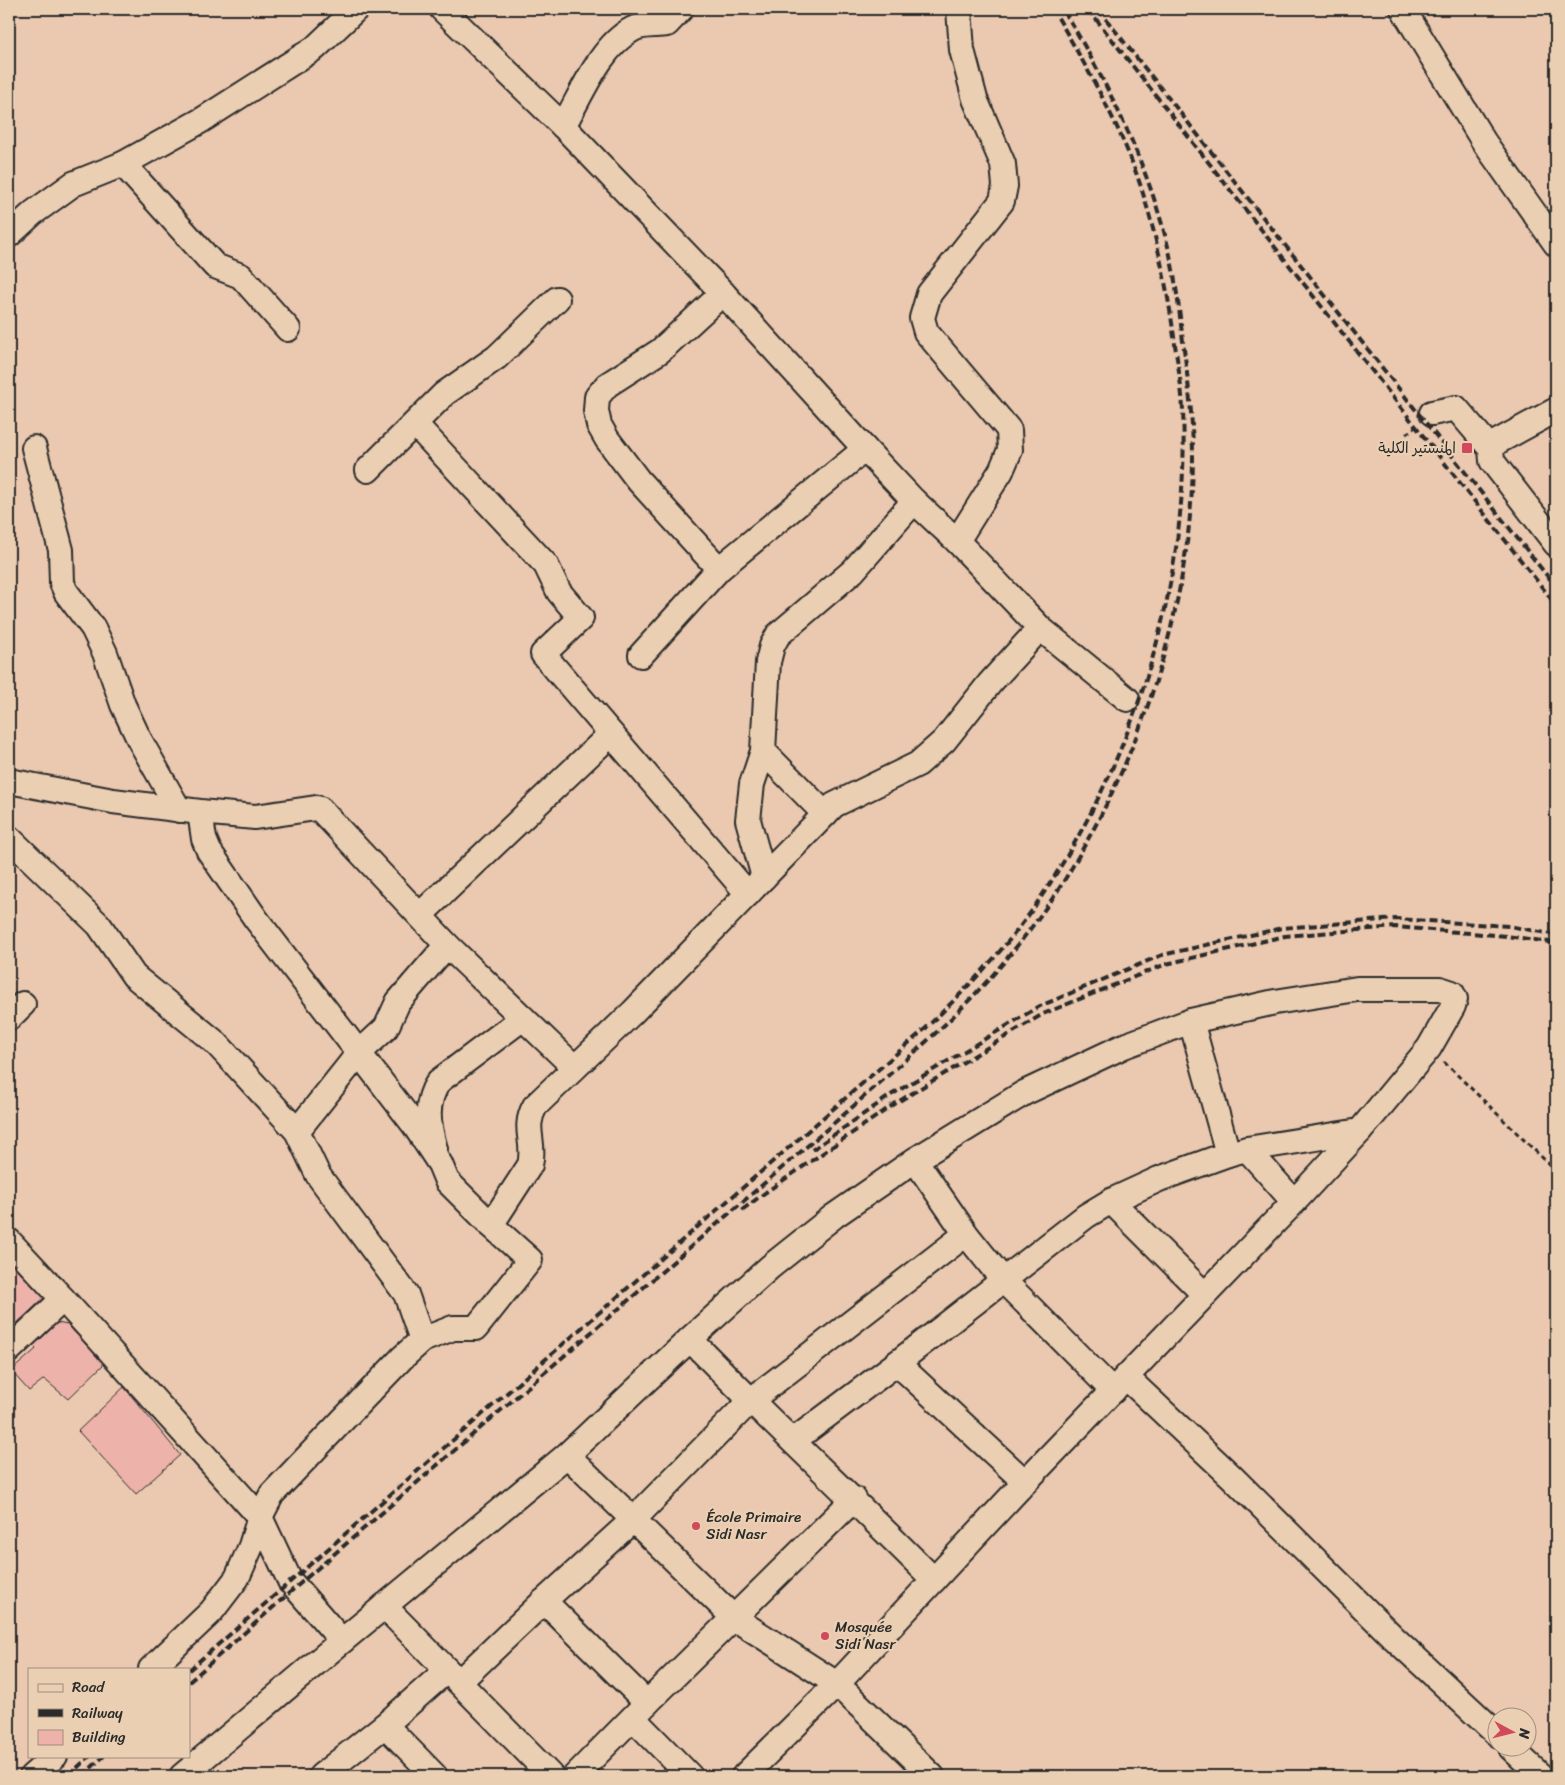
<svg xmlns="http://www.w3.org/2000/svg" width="1565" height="1785" font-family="Sriracha,'Playpen Sans Arabic',sans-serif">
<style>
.building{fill:#edb2aa;stroke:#2b2b2b}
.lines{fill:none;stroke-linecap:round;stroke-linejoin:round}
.minor-casing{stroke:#2b2b2b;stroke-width:28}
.path{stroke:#2b2b2b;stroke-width:3;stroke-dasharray:5 4;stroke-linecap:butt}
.minor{stroke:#ebcfb2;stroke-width:24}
.rail{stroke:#2b2b2b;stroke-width:4;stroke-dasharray:8 4;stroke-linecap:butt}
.poi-dot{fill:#d1495b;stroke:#ebcfb2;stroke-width:2}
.labels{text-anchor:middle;stroke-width:4.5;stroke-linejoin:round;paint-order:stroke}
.poi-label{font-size:15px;fill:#2b2b2b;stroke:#ebcfb2;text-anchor:start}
</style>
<rect width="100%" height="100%" fill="#ebc9b0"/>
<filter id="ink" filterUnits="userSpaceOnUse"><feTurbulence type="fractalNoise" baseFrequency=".02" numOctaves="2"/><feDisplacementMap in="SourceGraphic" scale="10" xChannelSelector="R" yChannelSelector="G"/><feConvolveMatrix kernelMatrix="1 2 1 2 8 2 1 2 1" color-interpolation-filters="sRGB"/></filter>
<g filter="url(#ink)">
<g class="building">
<path d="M9,1261L44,1298L14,1326L9,1321Z"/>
<path d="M57,1323L68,1325L104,1364L68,1399L44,1379L29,1391L11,1371L36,1349L33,1346Z"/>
<path d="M124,1387L180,1455L136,1494L78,1431Z"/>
</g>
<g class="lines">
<g class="minor-casing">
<g id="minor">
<path d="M442,9L563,126L723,293L865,449L914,501L957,541L1040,628L1127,699"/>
<path d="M1403,9L1484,142L1556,244"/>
<path d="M563,126C581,96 600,46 633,29C643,24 656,26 667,24L681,9"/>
<path d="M123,164L215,266L241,276L288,329"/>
<path d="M9,235L33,213L73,184L123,164L202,120L315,48L356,9"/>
<path d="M1432,413L1456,408L1491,449L1492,461L1556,544"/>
<path d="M415,424L546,565L559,592L581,618L543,654L748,894"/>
<path d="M34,448L61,550L62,583L66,592L93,628L105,653L123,705L139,739L179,810"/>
<path d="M1491,449L1497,442L1556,410"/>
<path d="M368,470L444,394L497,357L557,299"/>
<path d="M957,541L1001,471L1010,450L1009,430L926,332L922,318L929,294L1002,201L1005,186L1003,164L975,99L962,50L959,9"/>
<path d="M719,569L638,480L607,439L599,425L596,411L597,397L607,385L660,351L723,293"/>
<path d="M641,655L719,569L865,449"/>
<path d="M763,751L825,814"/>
<path d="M9,781L113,801L200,812L255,817L316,808L320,809L447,945L574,1067"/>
<path d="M200,812L204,839L209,851L256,919L415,1126L440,1164L447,1181L491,1225"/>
<path d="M9,838L99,925L134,976L216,1043L297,1131L318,1175L406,1294L422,1340"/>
<path d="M764,877L748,820L752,784L763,751L768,662L772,646L778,635L853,571L914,501"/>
<path d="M420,915L611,734"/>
<path d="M9,1018L23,1004"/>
<path d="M1191,1021L1228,1154"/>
<path d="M297,1131L359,1053L386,1028L398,1002L447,945"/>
<path d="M435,1149C428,1124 424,1103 439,1081L523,1018"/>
<path d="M1247,1149L1294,1202"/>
<path d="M915,1160L966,1234L1003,1280L1113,1391"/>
<path d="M1111,1201L1204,1294"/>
<path d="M9,1241L63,1299L260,1517L290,1581L342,1641"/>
<path d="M690,1339C769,1421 853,1498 934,1580"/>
<path d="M9,1350L63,1299"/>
<path d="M897,1363L1025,1482"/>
<path d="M1126,1377L1231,1476L1394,1638L1498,1735"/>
<path d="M793,1441L897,1363L1086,1216L1111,1201L1159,1179L1228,1154L1247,1149L1360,1131"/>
<path d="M567,1455L734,1618L837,1684L932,1776"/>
<path d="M544,1601L647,1703"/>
<path d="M384,1606L551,1776"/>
<path d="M151,1669L211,1612L237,1578L251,1546L260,1517L272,1494L402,1358L422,1340L453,1328H476L530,1260L491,1225L530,1165C536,1142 522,1129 535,1106L633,1012L834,805L918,764L944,741L990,683L1040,628"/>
<path d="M459,1682L544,1601L634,1519L750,1401L966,1234"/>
<path d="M633,1718L690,1776"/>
<path d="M385,1725L435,1776"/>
<path d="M1511,1748L1541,1776"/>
<path d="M32,1776L55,1756"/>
<path d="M182,1776L342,1641L567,1455L690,1339L770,1267L834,1216L915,1160L1024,1093L1124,1046L1191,1021L1275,1002L1357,989H1440L1452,993L1455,999L1453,1006L1429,1048L1360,1131L1294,1202L1025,1482L837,1684L744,1776"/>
<path d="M321,1776L385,1725L447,1670"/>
<path d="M575,1776L647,1703L854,1499"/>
</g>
</g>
<g class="path">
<path d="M1406,434L1418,425"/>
<path d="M1444,1062L1556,1171"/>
</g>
<use href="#minor" class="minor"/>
<g class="rail">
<path d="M1088,9L1556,605"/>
<path d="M1098,9L1556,587"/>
<path d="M812,1150L891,1095L1040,1006L1162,955L1282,928L1395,919L1509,926L1556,935"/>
<path d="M742,1210L766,1192L896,1103L1043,1014L1166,964L1285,936L1395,927L1507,936L1556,943"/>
<path d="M189,1670L926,1028C968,987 1009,946 1041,897C1137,754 1190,582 1183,410C1182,386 1177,361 1174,337C1167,285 1156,234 1140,184C1119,122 1085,65 1053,9"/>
<path d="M189,1682L296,1587L848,1111C891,1072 937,1035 976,993C1002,966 1025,937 1047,906C1064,883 1078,857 1092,832C1153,719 1192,586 1193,457C1193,415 1187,374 1182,333C1178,300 1174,267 1165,235C1143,154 1106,81 1063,9"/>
<path d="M68,1776L90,1756"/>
<path d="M82,1776L104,1756"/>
</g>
</g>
</g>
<g class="poi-dot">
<rect x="1461" y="442" width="12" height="12" rx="2.5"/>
<circle cx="696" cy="1526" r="5"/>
<circle cx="825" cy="1636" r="5"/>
</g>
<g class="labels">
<g class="poi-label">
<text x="1456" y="453" text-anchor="end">المنستير الكلية</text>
<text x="706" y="1522">École Primaire<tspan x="706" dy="17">Sidi Nasr</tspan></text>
<text x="835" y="1632">Mosquée<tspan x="835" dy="17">Sidi Nasr</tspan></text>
</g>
</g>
<rect width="1565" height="1785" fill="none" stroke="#ebcfb2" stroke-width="30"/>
<rect x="15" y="15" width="1535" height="1755" fill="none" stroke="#2b2b2b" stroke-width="2" filter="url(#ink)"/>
<rect x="28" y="1668" width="162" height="90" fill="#ebcfb2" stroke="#9e8d7c"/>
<rect x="38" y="1684" width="25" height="8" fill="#ebcfb2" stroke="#9e8d7c"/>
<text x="72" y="1692" font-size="15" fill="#2b2b2b">Road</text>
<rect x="38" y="1709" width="25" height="8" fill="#2b2b2b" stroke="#9e8d7c"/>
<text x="72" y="1718" font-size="15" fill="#2b2b2b">Railway</text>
<rect x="38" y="1730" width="25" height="15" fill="#edb2aa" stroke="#9e8d7c"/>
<text x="72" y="1742" font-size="15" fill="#2b2b2b">Building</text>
<g transform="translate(1512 1732) rotate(97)"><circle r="24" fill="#ebcfb2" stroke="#9e8d7c"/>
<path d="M0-4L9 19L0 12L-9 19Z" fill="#d1495b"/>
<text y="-8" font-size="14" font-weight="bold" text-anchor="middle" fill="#2b2b2b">N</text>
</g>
</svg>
